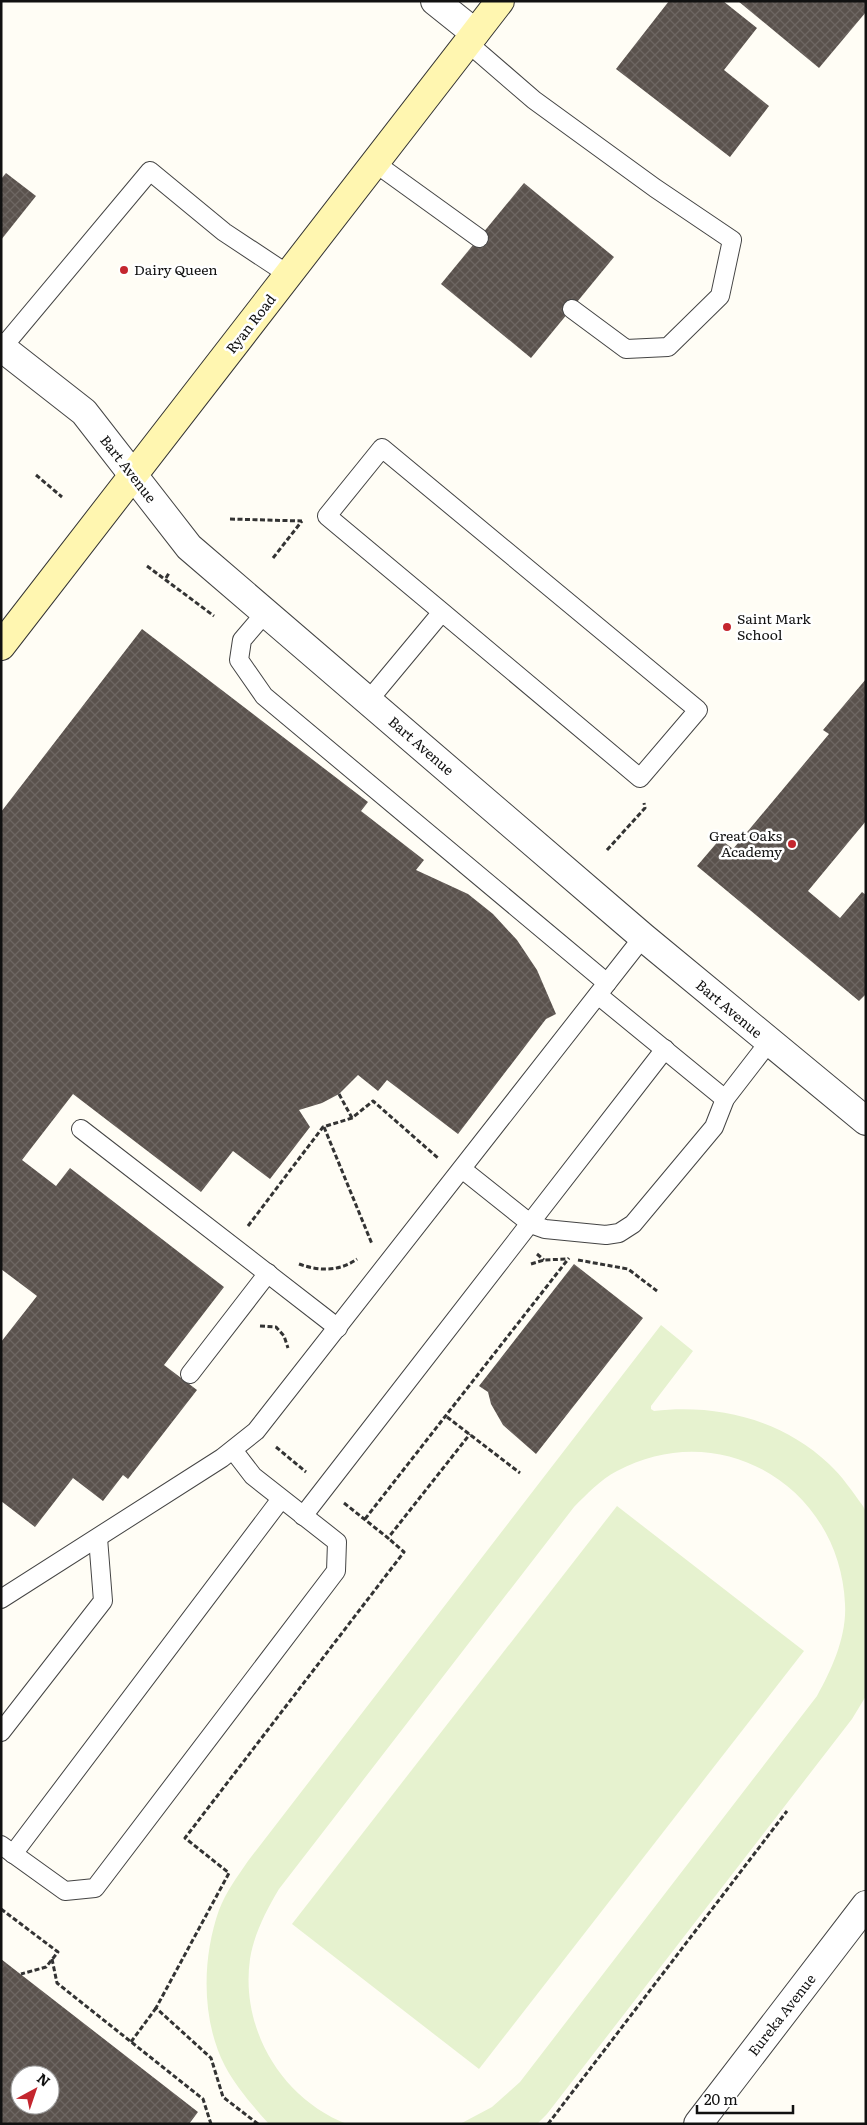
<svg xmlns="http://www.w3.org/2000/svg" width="867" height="2125" font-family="Literata,serif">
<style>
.pitch{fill:#e6f2cf}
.building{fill:url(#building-cross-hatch);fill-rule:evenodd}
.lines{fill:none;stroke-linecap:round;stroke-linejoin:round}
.lane-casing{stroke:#444;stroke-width:20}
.street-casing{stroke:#444;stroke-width:30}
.secondary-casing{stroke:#333;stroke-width:30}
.path{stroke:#333;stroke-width:3;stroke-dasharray:5 2.5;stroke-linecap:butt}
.lane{stroke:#fff;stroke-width:18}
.street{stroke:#fff;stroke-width:28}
.secondary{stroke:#fff6b0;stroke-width:28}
.poi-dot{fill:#c4262e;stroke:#fff;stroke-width:2}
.labels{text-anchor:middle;stroke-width:5;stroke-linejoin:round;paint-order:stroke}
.poi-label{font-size:14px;fill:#111;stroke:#fff;text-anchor:start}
.street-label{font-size:14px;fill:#111;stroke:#fff}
</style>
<defs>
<pattern id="building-cross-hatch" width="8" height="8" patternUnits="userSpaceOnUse" patternTransform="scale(1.25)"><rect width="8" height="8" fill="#5a524d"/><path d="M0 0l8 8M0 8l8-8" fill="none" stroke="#6d6662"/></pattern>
</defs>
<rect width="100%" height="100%" fill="#fffdf5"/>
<g class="pitch">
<path d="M661,1325L693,1351L651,1406V1409L654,1411C717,1404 781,1419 829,1464C842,1476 852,1491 863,1506L866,1512V1696L852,1719L547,2114L537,2124H460L492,2107L520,2082L817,1696C832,1669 847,1636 845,1604C840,1487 721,1415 617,1471C600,1480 587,1494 574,1507L279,1889C266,1911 254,1934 250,1959C240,2029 282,2099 347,2124H269C253,2106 236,2087 225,2066C201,2020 202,1958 219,1910C226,1892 237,1877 248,1861Z"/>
<path d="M617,1506L804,1651L479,2069L292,1924Z"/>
</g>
<g class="building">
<path d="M669,1H723L757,28L724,70L769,106L730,157L616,69Z"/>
<path d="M738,1H866V12L819,68Z"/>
<path d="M6,173L36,196L1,240V179Z"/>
<path d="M524,183L614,257L531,358L441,284Z"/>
<path d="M142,629L368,802L361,811L424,860L416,870L468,894L493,914L517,940L537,970L556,1014L546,1019L458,1134L387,1080L378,1091L358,1075L339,1094L322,1103L299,1110L310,1127L270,1179L233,1151L201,1192L73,1094L22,1160L56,1186L70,1168L224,1287L164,1365L197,1390L128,1479L123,1475L103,1501L73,1478L35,1527L1,1501V1342L37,1296L1,1269V812Z"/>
<path d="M866,679V821L808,891L840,918L862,892L866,895V994L859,1001L697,866L720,839L733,849L829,734L823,730Z"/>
<path d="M574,1264L643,1318L536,1454L503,1425L491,1404L488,1392L479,1386Z"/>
<path d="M1,1959L198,2112L189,2124H1ZM20,2075H50V2105H20Z"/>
</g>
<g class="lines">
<g class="lane-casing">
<g id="lane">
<path d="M468,43L534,100L655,188L732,240L720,296L668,347L626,349L572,309"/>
<path d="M375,163L479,238"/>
<path d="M2,348L150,171L224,232L289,275"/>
<path d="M266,612L242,640L239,660L264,696L607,983"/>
<path d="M368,701L442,612L640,778L698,710L382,448L327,516L442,612"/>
<path d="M598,995L725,1099"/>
<path d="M81,1129L338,1328"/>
<path d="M462,1169L531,1224L545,1229L606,1235L619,1233L633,1224L714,1127L725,1099L769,1042"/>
<path d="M190,1374L268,1273"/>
<path d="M303,1516L665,1049"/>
<path d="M1,1599L222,1458L256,1431L643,937"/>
<path d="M1,1732L103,1601L98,1538"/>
<path d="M1,1845L65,1891L95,1888L336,1571L337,1542L253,1476L233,1450"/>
<path d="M13,1854L281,1499"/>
</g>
</g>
<g class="street-casing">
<g id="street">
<path d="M435,1L475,33"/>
<path d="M1,347L84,412L189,547L643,937L866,1121"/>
<path d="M698,2124L866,1905"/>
</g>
</g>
<g class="secondary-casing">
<path id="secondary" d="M1,646L500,1"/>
</g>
<g class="path">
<path d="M36,475L62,497"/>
<path d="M230,519L302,521"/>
<path d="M273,558L302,521"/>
<path d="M147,566L214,616"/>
<path d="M166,578L169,573"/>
<path d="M607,850L645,808L644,803"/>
<path d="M339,1094L352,1118"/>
<path d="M324,1127L372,1244"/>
<path d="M248,1226L323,1127L352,1118L373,1101L438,1158"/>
<path d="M537,1254L544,1260"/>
<path d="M578,1260L628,1269L657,1291"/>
<path d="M299,1264C318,1271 339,1272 357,1259"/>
<path d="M531,1264L544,1260L567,1259"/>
<path d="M260,1326L276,1327L284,1336L288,1348"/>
<path d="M447,1417L520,1473"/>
<path d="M276,1447L306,1472"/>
<path d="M344,1503L388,1538L470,1434"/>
<path d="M365,1519L569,1258"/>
<path d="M1,1909L58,1952L46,1967L21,1974"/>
<path d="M52,1959L57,1983L203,2099L211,2124"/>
<path d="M131,2042L156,2008"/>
<path d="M258,2124L223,2097L211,2058L156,2008L229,1873L185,1838L404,1552L388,1538"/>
<path d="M548,2124L787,1811"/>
</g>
<use href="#lane" class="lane"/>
<use href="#street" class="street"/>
<use href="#secondary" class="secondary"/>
</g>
<g class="poi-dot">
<circle cx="124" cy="270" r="5"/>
<circle cx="727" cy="627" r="5"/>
<circle cx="792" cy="844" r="5"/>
</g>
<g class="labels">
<g class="poi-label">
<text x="134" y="275">Dairy Queen</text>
<text x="737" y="624">Saint Mark<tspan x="737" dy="16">School</tspan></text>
<text x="782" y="841" text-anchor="end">Great Oaks<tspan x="782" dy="16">Academy</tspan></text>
</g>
<g class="street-label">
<text transform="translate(251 324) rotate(-52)" y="5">Ryan Road</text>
<text transform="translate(128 469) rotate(52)" y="5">Bart Avenue</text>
<text transform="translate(421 746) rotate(41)" y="5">Bart Avenue</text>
<text transform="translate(729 1009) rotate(40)" y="5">Bart Avenue</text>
<text transform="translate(782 2015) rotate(-52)" y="5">Eureka Avenue</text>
</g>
</g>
<rect width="867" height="2125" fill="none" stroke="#111111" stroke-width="5"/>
<g transform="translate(35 2090) rotate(40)"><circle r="24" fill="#ffffff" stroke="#a0a0a0"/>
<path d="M0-4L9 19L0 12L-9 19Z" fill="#c4262e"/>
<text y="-8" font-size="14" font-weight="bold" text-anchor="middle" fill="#111111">N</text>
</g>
<path d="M697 2105v8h96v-8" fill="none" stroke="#111111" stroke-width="2.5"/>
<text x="704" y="2105" font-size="15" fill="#111111" stroke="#ffffff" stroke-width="4" paint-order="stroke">20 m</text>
</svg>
